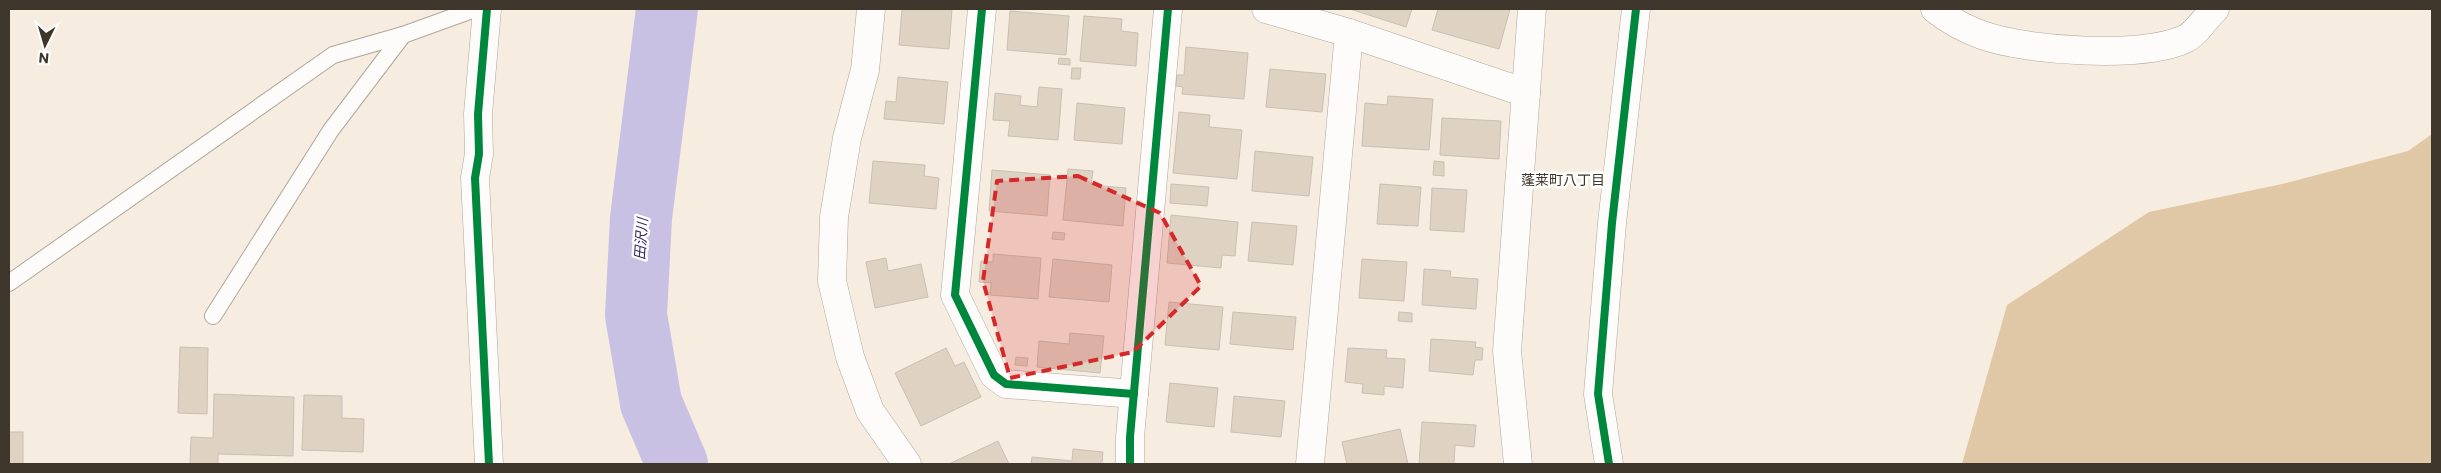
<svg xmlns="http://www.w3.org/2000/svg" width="2441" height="473" font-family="Commissioner,'Noto Sans JP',sans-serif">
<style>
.forest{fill:#e0c8a6}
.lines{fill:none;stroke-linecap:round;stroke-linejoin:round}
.river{stroke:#c8c1e4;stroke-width:62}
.building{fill:#ded3c3;stroke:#c8c0b5}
.service-casing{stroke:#aea79c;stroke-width:18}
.minor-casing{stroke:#aea79c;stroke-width:29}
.tertiary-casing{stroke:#aea79c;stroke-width:29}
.service{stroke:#fefcfa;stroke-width:16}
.minor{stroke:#fefcfa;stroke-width:28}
.tertiary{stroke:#fefcfa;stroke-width:28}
.cycleway-casing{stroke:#fff;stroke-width:11}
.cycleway{stroke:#00873e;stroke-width:8}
.marked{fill:#d62828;fill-opacity:0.2;stroke:#d62828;stroke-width:4;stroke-dasharray:10 6;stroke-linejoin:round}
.labels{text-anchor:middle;stroke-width:5;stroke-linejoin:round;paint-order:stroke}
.neighbourhood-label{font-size:14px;fill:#3e362a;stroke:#fff}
.water-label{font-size:14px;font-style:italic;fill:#322264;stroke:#fff}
</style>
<rect width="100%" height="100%" fill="#f6ede0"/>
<path class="forest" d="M2432,134V464H1962L2007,305L2149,212L2282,184L2408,151Z"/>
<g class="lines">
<path class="river" d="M667,9L641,218L636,315L651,403L677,464"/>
</g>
<g class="building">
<path d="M902,9H952L949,49L899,45Z"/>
<path d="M1350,9H1412L1406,27Z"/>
<path d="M1438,9H1510L1499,49L1432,30Z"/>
<path d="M1010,11L1069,16L1066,55L1007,50Z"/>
<path d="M1084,16L1122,19L1121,31L1138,33L1136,66L1080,61Z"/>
<path d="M1186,47L1248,53L1244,99L1182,94L1183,87L1176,86L1177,75H1184Z"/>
<path d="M1059,58L1070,59V65L1058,64Z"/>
<path d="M1072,68H1081L1080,79H1071Z"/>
<path d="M1270,69L1326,74L1322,112L1266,107Z"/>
<path d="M898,77L948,82L944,124L884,119L886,101L896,102Z"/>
<path d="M1039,87L1062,89L1058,140L1008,136L1010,121L993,120L995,93L1021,96L1020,105L1037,107Z"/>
<path d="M1388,96L1433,99L1429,150L1362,146L1365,103L1387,105Z"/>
<path d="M1077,103L1125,108L1122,144L1074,140Z"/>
<path d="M1179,112L1210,115L1209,127L1242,130L1237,179L1173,173Z"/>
<path d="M1442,118L1501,121L1499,159L1440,155Z"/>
<path d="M1255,151L1313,157L1309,196L1252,191Z"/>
<path d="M873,161L925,165L924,176L939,178L936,209L869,203Z"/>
<path d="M1434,161L1444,162V176L1433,175Z"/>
<path d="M1068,169L1093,171L1091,185L1126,188L1123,226L1063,220Z"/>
<path d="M992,170L1050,175L1047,216L989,211Z"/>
<path d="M1171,184L1209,187L1207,206L1170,203Z"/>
<path d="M1380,184L1421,187L1418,226L1377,224Z"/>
<path d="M1432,188L1467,190L1464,232L1430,230Z"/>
<path d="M1171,215L1238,222L1235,256L1222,255L1221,268L1167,263Z"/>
<path d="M1252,222L1297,226L1293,265L1248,261Z"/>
<path d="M1053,232L1065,233L1064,240L1052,239Z"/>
<path d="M993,254L1041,258L1038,299L990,295L991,283L979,282L981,261L993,262Z"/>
<path d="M886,258L888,271L921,264L928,297L875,308L866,262Z"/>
<path d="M1053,259L1112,265L1109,302L1049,297Z"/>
<path d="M1362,259L1407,262L1404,301L1359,298Z"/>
<path d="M1424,269L1451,271L1450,277L1478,279L1476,309L1422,305Z"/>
<path d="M1169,302L1223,307L1219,350L1165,345Z"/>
<path d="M1233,312L1296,317L1293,350L1230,344Z"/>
<path d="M1399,312L1412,313V322L1398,321Z"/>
<path d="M1070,333L1104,336L1100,373L1037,367L1039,341L1069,344Z"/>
<path d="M1431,339L1476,342L1475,347L1483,348L1482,360H1475L1473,375L1429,371Z"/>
<path d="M180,347L208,348L207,414L178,413Z"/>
<path d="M946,348L955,366L964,362L981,397L921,426L895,373Z"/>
<path d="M1348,348L1387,350L1386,358L1405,359L1403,388L1384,386V395L1362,393L1363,384L1345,382Z"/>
<path d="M1016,357L1028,358L1027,366L1015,365Z"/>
<path d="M1170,383L1218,388L1214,427L1166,422Z"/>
<path d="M214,394L294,397L293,456L218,454V464H190L191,437L213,438Z"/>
<path d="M304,395L342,396V418L364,419L363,452L302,450Z"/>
<path d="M1234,396L1285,401L1281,437L1231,432Z"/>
<path d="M1422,422L1476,425L1474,447L1455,445L1454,464H1419Z"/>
<path d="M1400,429L1408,464H1347L1342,442Z"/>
<rect x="9" y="432" width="14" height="32"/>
<path d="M998,441L1009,464H949Z"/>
<path d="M1073,449L1103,452L1102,464H1031L1032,457L1072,461Z"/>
</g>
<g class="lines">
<g class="service-casing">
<g id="service">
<path d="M9,283L333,55L403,35L475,9"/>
<path d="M213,316L331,130L403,35"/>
</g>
</g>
<g class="minor-casing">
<g id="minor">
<path d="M871,9L865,70L847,138L834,217L832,281L850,357L870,411L907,464"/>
<path d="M982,9L955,295L994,375L1006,384L1134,394"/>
<path d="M1266,9L1349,33L1526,93"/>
<path d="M1935,9C1949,20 1965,29 1982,35C2026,51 2142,59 2185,39C2196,34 2206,17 2215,9"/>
<path d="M1130,464V437L1168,9"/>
<path d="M1310,464L1349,33"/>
<path d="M1518,464L1507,351L1532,9"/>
</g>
</g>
<g class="tertiary-casing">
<g id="tertiary">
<path d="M487,9L478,114L479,154L475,178L489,464"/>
<path d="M1609,464L1598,394L1612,223L1636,9"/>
</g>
</g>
<use href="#service" class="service"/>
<use href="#minor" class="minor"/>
<use href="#tertiary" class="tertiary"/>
<g class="cycleway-casing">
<g id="cycleway">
<path d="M487,9L478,114L479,154L475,178L489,464"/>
<path d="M982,9L955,295L994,375L1006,384L1134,394"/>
<path d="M1130,464V437L1168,9"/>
<path d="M1609,464L1598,394L1612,223L1636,9"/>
</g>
</g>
<use href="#cycleway" class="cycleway"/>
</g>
<path class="marked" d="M1078,176L1160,213L1201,286L1133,352L1010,378L983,281L997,181Z"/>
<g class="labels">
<g class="neighbourhood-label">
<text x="1563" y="185">蓬莱町八丁目</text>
</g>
<g class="water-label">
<text transform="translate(641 239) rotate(-86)" y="5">田沢川</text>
</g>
</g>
<rect width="2441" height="473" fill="none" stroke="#3e362a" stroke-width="20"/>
<g transform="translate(45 45) rotate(185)" stroke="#ffffff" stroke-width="4" paint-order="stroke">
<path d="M0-4L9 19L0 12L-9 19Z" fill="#3e362a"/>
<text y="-8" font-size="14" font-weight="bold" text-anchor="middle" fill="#3e362a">N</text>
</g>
</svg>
